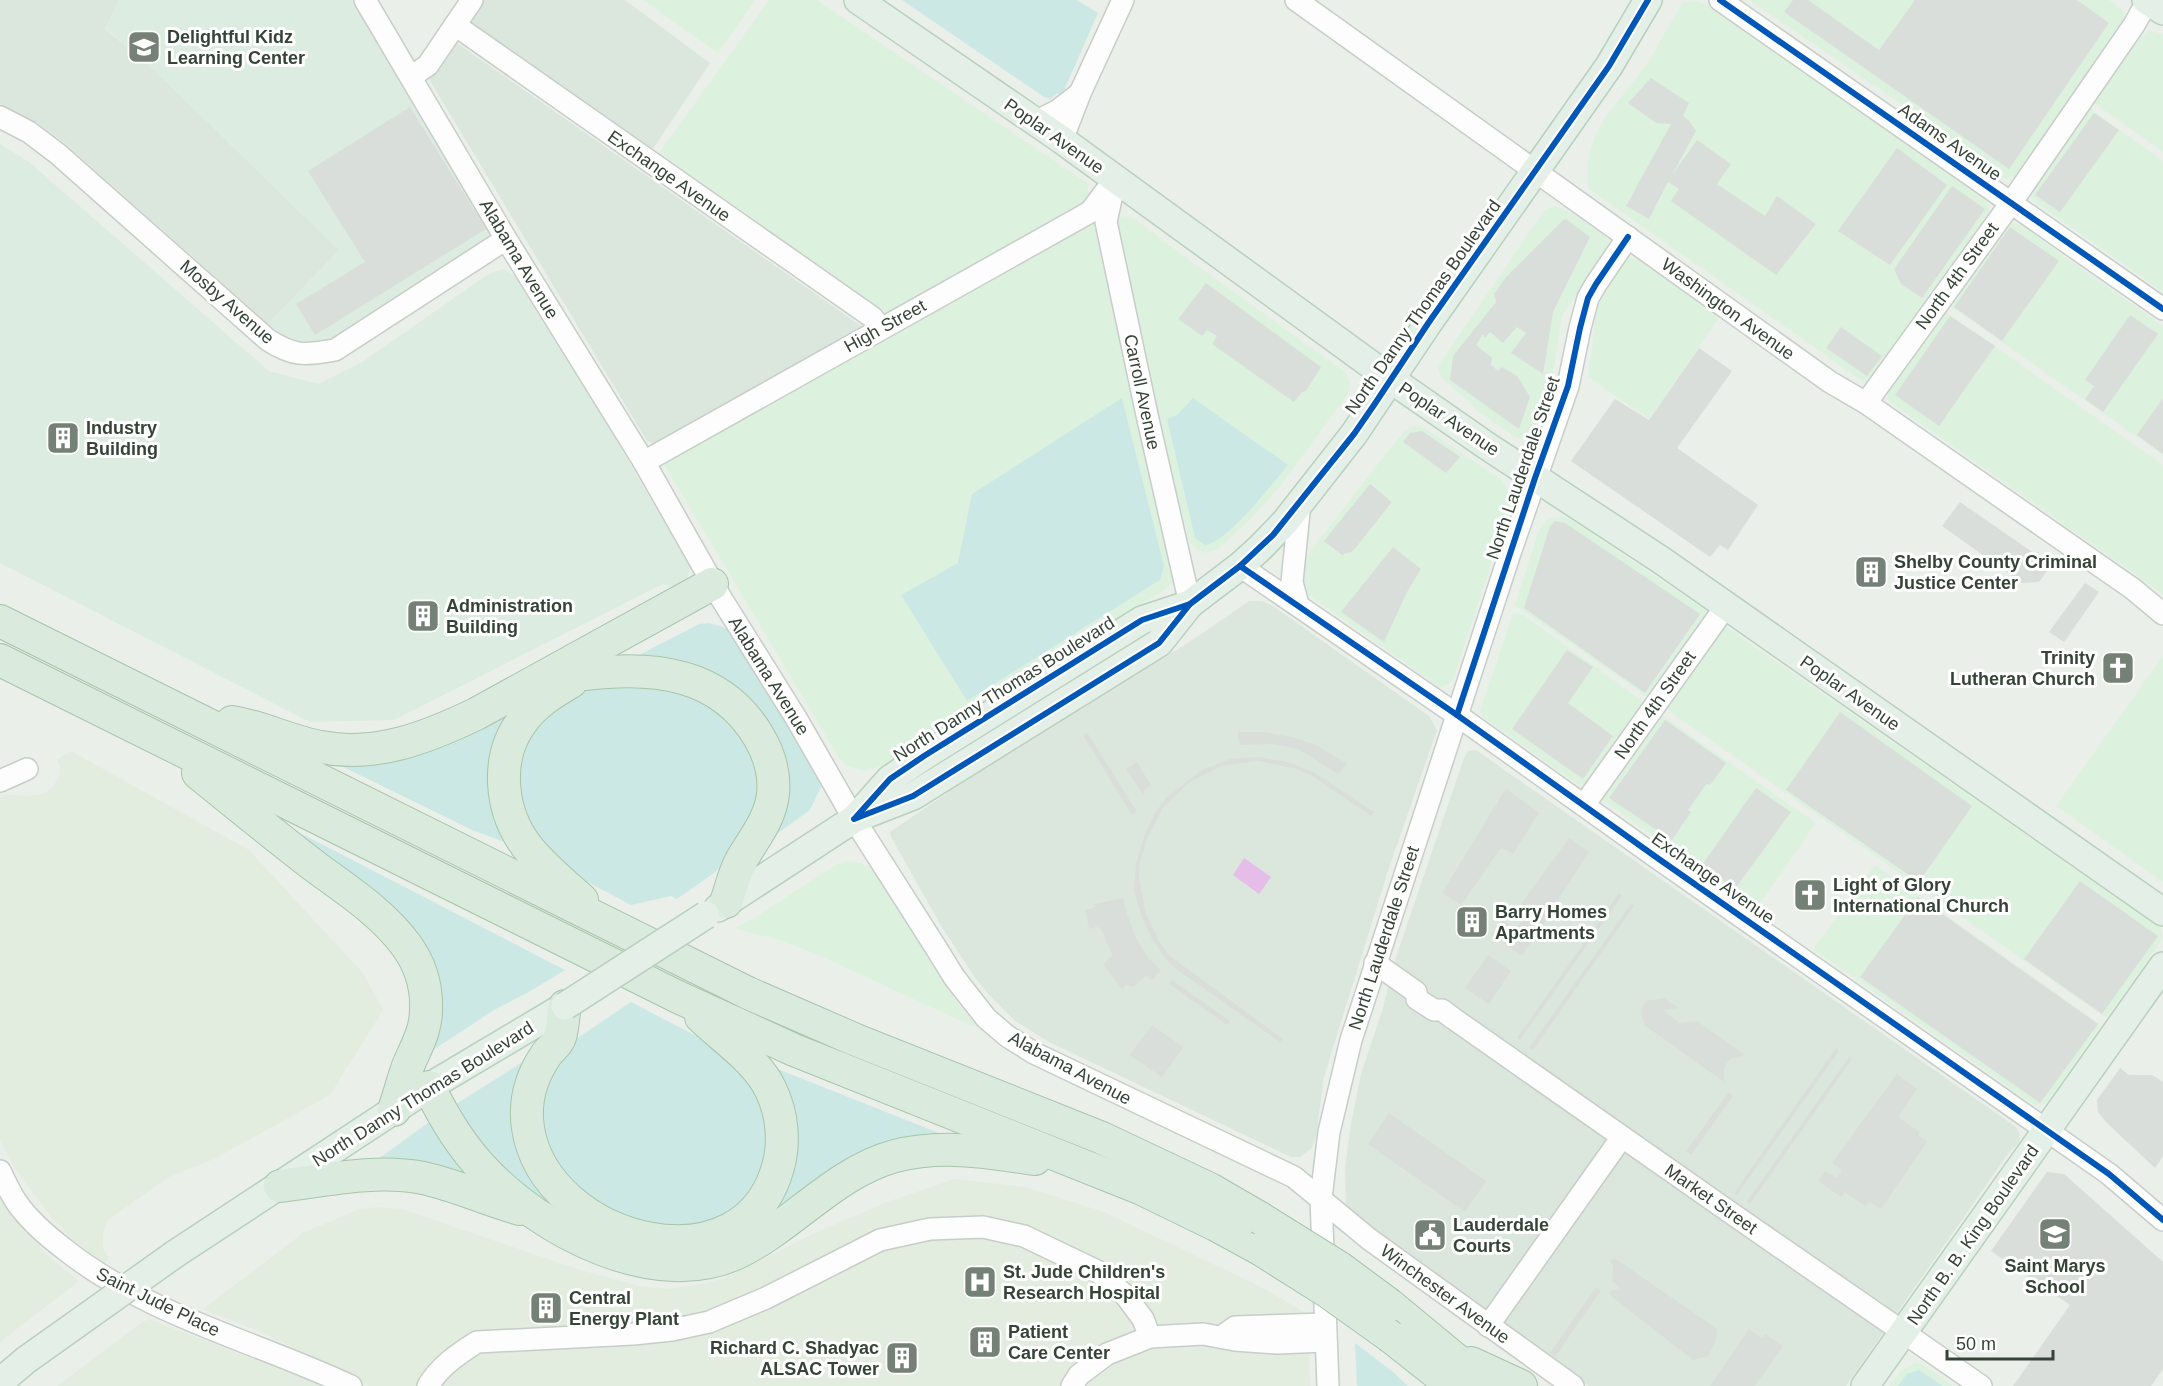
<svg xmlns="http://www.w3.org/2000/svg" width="2163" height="1386" font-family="Helvetica,sans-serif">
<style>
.residential{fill:#dbe7dd}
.commercial{fill:#ddf1df}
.education{fill:#ddece0}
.medical{fill:#e2eddf}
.green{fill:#cce8e5}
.parking{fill:#d9deda}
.water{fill:#e6bde9}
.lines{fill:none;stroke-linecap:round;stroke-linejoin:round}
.minor-casing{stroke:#c7cdc8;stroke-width:24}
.major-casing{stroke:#b9d0bd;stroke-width:30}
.highway-casing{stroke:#a7c5ab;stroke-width:34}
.minor{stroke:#fcfdfc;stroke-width:21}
.major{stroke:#e4efe7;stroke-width:27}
.highway{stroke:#daeadc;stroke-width:32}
.major-bridge-casing{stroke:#b9d0bd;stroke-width:30;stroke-linecap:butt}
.highway-bridge-casing{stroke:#a7c5ab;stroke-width:34;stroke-linecap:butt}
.major-bridge{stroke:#e4efe7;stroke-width:27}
.highway-bridge{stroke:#daeadc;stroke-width:32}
.cycleway-casing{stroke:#fff;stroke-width:10}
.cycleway{stroke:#0057b8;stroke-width:6}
.labels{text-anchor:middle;stroke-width:6;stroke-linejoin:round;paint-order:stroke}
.poi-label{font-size:18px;font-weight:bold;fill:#364438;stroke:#fff;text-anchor:start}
.street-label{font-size:18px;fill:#364438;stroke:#fff}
</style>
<rect width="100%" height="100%" fill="#eaefea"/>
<g class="residential">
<path d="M0,0H119L105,29L150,66L339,250L268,324L67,145L38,123L0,107Z"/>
<path d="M480,0H625L710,63L653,149L466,20Z"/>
<path d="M454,41L864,328L669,437L653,443L647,441L427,76Z"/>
<path d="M1249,601H1262L1273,606L1429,716L1437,730L1389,868L1324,1077L1316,1136L1312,1148L1300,1157H1291L1049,1042L1015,1021L989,995L974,976L943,929L891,837L890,832L985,767L1188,643Z"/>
<path d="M1476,750L2016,1127L2019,1132L2020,1140L2018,1144L2010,1151L1846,1386H1589L1449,1290L1346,1208L1345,1168L1351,1123L1361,1074L1382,1011L1396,957L1464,758L1468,751Z"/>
</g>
<g class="commercial">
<path d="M643,0H755L718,53Z"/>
<path d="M769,0H817L1087,183L1089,195L1087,201L887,313L659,153Z"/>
<path d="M1694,0L1706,5L1772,49L1986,201L1989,206V214L1873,377L1865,383L1588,188L1587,168L1589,154L1596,133L1604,119L1647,64L1682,3Z"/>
<path d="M1749,0H2109L2122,9L2125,15L2122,25L2014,177L2007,178L2001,177L1884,92Z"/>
<path d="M2149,31L2163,34V152L2094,103L2140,38Z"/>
<path d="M2089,108L2163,161V292L2034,201L2031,195L2032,191Z"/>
<path d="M1555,206L1572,213L1605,236L1609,241L1608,248L1562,316L1551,385L1535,433L1524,439L1515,437L1476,410L1470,402L1442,379L1438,370L1440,363L1544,211Z"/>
<path d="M1125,216L1135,219L1177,251L1345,372L1350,382L1348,394L1278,489L1256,513L1222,546L1214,551L1205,553L1195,548L1189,541L1165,444L1116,230L1120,217Z"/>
<path d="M1095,221L1097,224L1174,581L1166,589L881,766L866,771L847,766L841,761L664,464L669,458Z"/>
<path d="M2013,223L2020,225L2163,326V455L1949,305L2006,226Z"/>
<path d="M1627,257L1640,260L1720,316L1649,419L1588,377L1599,293L1619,261Z"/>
<path d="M1946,312L2163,465V594L1890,402L1887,399L1889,391Z"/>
<path d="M1418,426L1426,429L1500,479L1512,494L1511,504L1454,677L1451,683L1440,687L1310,596L1304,591L1299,566L1403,432L1411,427Z"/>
<path d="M1562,516L1573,521L1705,610V618L1647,697L1515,605L1539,530L1549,518Z"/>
<path d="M1513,613L1523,615L1644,702L1588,783L1583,785H1579L1484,718L1480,711Z"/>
<path d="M1725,626L2160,928L2162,933L2161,941L2106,1018L1665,708L1720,630Z"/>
<path d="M2163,656V882L2056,806Z"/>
<path d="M1660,714L1816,823L1756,909L1604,801L1605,792Z"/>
<path d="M847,861L861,863L874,870L881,877L949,991L975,1025L972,1026L814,953L782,941L734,928L756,917L837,864Z"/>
<path d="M1875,865L2101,1025L2048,1101L2041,1106L2033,1104L1813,949Z"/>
<path d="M1915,1363L1922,1364L1953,1386H1889L1900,1372Z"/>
</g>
<g class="education">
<path d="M119,0H352L489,228L490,240L335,340L302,345L285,338L268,324L339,250L150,66L105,28Z"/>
<path d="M0,144L29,162L269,371L318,384L362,362L490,273L503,269L512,274L523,283L538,307L690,566L685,590L663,584L394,720L310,722L0,563Z"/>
</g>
<g class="medical">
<path d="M71,751L249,850L363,973L383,1010L330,1095L214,1159L169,1177L108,1220L103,1235V1248L109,1259L104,1263L75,1242L51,1217L13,1166L0,1140V794L26,796L43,794L53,787L59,776L60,768L57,759Z"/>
<path d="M954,1179L1026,1187L1104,1212L1259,1286L1308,1314L1310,1386H369L265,1334L203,1309L303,1233L359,1209L379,1207L402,1209L577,1269L639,1286L669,1289L703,1284L724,1278L815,1233L887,1202Z"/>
<path d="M0,1199L46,1254L79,1281L0,1342Z"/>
<path d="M149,1319L232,1351L323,1386H57L138,1325Z"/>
</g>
<g class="green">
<path d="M902,0H1077L1098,13L1062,95L1058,93L1050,99L1044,97Z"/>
<path d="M1122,398L1164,566L1160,580L967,701L901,595L958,563L972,494Z"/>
<path d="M1193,398L1288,465C1273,483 1227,543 1205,545L1195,538L1167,419L1177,415Z"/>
<path d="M709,623L723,627L732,633L810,759L821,787L810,810L757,848L759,718L642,661L639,655L699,624Z"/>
<path d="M664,683L722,707L757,755L762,804L732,856L714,873L677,899L671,896L631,905L582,879L556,863L521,813L516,767L532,723L583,689Z"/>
<path d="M520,710L518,847L472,830L315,753Z"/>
<path d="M289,830L306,836L565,970L527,993L494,1010L424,1056L432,976Z"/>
<path d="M631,1002L706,1041L754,1082L773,1130L754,1195L712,1227L636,1225L563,1178L537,1123L554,1054Z"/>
<path d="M546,1047C540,1063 525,1073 522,1095C519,1123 524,1154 541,1177C573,1222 646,1255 701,1246C738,1240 771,1209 783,1174C789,1156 788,1133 785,1115C782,1097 771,1081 762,1066L765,1064L964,1143C933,1144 898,1144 870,1158C804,1190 756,1256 679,1257C666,1257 652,1257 639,1253C630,1250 622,1246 614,1243C587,1232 560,1222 537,1205C504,1180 463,1148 450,1108Z"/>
<path d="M436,1117L496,1195L363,1170Z"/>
<path d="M1355,1343L1393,1372L1408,1386H1357Z"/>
<path d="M1919,1370L1943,1386H1898L1907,1374Z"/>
</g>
<g class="parking">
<path d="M1793,0H1808L1879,50L1915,0H2077L2109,23L2009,169L1784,12Z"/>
<path d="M1651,78L1689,103L1683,116L1690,122L1696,131L1672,175L1697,140L1731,164L1717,184L1765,216L1777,196L1816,224L1776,275L1671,201L1679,189L1668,182L1649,219L1626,206L1671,124L1656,123L1628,103Z"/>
<path d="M410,107L486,229L315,335L296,304L365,262L308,171Z"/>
<path d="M2094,113L2119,130L2060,212L2035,195Z"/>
<path d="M1897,148L1947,185L1890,265L1838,231Z"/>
<path d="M1952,186L1985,209L1922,298L1901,284L1894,269Z"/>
<path d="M1566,219L1590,237L1553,312L1543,374L1511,353L1526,333L1517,327L1503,343L1490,332L1485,338L1483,334L1476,345L1492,358L1491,365L1498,371L1502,367L1517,376L1530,397L1519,429L1450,380L1453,356L1496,302L1494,294L1506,277L1563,220Z"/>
<path d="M2010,227L2059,261L2002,341L1954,307Z"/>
<path d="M1206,283L1321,367L1306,391L1302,392L1294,402L1212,344L1217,336L1207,330L1202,336L1178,319Z"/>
<path d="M2130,315L2158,334L2103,412L2085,399L2094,386L2085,380Z"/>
<path d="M1950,316L1995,346L1939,426L1895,395Z"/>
<path d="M1841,327L1882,356L1867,376L1826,348Z"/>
<path d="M1699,348L1732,371L1677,448L1758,505L1728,550L1720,545L1710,557L1571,461L1615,399L1649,420Z"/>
<path d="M2163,398V454L2137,435Z"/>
<path d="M1422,431L1460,457L1446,473L1403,442L1410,433Z"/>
<path d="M1370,484L1392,502L1353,551L1342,555L1324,541Z"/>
<path d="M1960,502L2051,565L2039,582L2022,583L1942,526Z"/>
<path d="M1555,521L1565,523L1700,614L1645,693L1524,608L1550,526Z"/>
<path d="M1393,547L1421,569L1407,592L1384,642L1341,612Z"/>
<path d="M2085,583L2099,592L2064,642L2049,632Z"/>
<path d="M1567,650L1593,667L1568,703L1613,736L1583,779L1512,729Z"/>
<path d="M1840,712L1972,806L1919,882L1786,790Z"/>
<path d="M1665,720L1726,763L1710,785L1707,784L1704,787L1688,810L1691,812L1672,840L1609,798Z"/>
<path d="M1087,732L1137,812L1132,815L1083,735Z"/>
<path d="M1238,732H1262L1293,737L1316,745L1347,764L1338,774L1298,749L1273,744L1240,745Z"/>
<path d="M1258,757L1288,762L1315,773L1374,812L1371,816L1314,777L1297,769L1258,761L1222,766L1188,783L1163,808L1148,837L1140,862L1139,877L1145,911L1160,943L1170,956L1283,1039L1280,1042L1176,969L1165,958L1152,939L1141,915L1134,890L1136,863L1145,834L1156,811L1167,797L1202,770L1230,759Z"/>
<path d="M1137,762L1151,785L1144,791V796L1126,769Z"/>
<path d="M1506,788L1539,813L1513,854L1501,848L1461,905L1442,893Z"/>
<path d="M1756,788L1791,812L1735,889L1702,865Z"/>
<path d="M1569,838L1589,852L1522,956L1491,935L1503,920L1516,929L1524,917L1516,911Z"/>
<path d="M2080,881L2158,936L2102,1014L2024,959Z"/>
<path d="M1619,893L1622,896L1520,1040L1517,1038Z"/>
<path d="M1918,897L2098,1024L2040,1103L1860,977Z"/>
<path d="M1123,898L1127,914L1136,938L1149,959L1161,970L1152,980L1146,976L1133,987L1126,985L1122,989L1103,964L1111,957L1112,954L1101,929L1098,927L1089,929L1085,910L1096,907L1094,904Z"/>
<path d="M1631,904L1634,906L1533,1050L1529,1048Z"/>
<path d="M1488,955L1511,971L1489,1004L1465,988Z"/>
<path d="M1172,980L1230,1021L1227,1025L1169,984Z"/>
<path d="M1664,998L1679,1008L1663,1010L1679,1023L1697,1021L1745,1055L1730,1059L1724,1067V1082L1644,1025L1641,1010L1646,1001Z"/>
<path d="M1152,1025L1183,1047L1162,1077L1130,1055Z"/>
<path d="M1836,1048L1839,1051L1737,1195L1734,1193Z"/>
<path d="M1849,1057L1852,1059L1750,1204L1747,1201Z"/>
<path d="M2120,1068L2129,1075H2152L2163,1082V1156L2155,1168L2106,1122L2098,1112L2097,1100Z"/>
<path d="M1897,1074L1917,1089L1898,1117L1920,1132L1918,1135L1927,1142L1881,1209L1870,1202L1865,1206L1845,1192L1841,1197L1818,1181L1825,1171L1837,1178L1842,1170L1832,1163Z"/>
<path d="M1729,1092L1733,1096L1691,1155L1686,1151Z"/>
<path d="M1389,1113L1486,1181L1465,1212L1368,1144Z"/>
<path d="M2047,1172L2064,1174L2163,1262V1369L2151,1386H2013L2070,1305L1991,1251Z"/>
<path d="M1616,1259L1717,1329L1716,1341L1708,1356L1693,1360L1611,1296L1609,1292L1620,1288L1612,1281L1613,1267L1610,1260Z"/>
<path d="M1596,1287L1601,1290L1555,1357L1550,1353Z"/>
<path d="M1749,1329L1762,1338L1765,1334L1783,1346L1755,1386H1710Z"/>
</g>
<path class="water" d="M1244,858L1271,877L1259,894L1233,875Z"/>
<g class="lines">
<g class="minor-casing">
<g id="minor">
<path d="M365,0L506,239L644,462L721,598L796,718L854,819L938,951L954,977L986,1018L1007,1036L1034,1053L1294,1177L1369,1239L1573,1386"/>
<path d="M1296,0L1830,382L1866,403L2133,589L2163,614"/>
<path d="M1720,0L2163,309"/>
<path d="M455,25L872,317L881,328"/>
<path d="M411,77L428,65L472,0"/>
<path d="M0,117L29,132L58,154L268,340C295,357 304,355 335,350L506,239"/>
<path d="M1035,122L1057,111L1079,94"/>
<path d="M1062,140L1081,91L1123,0"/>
<path d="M1114,185L1106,222L1147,415L1190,604"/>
<path d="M1866,403L2011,203L2134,25L2148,0"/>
<path d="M644,462L1090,212L1115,179"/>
<path d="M1240,566L1457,715L1656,857L2109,1174L2163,1220"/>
<path d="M1298,605L1292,582L1300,502"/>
<path d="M0,781L27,769"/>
<path d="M1584,805L1726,606"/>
<path d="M1375,963L1416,992L1417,999L1434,1010H1442L1454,1019L1731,1213L1981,1386"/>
<path d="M0,1171C5,1181 10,1193 17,1203C29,1220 46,1235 63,1248C146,1315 255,1341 351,1386"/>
<path d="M1488,1326L1622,1137"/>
<path d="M1225,1334L1235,1327L1325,1324"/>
<path d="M428,1386C439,1367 458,1354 477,1342L633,1334L672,1330L709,1322L766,1298L880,1240L930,1229L983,1227L1024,1236L1097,1271L1126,1296L1143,1319L1150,1337"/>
<path d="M1072,1386L1079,1375L1107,1354L1150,1337L1203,1334L1235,1340L1277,1343L1326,1341"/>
<path d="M1328,1386L1321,1198L1329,1132L1351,1040L1510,553L1568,386L1580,328L1588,298L1596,284L1628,237"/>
</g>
</g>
<g class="major-casing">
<g id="major">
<path d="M858,0L1062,140L1392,380L1487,446L1661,560L2163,912"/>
<path d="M2146,0L2163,11"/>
<path d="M857,816L890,779L924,756L1142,620L1190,604"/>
<path d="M718,908L854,819L913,796L1159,643L1190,604L1240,566L1260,548L1285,522L1354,434L1429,322L1609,66L1648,0"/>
<path d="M175,1254L429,1087L565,1006"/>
<path d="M1865,1386L2163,966"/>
</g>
</g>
<g class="highway-casing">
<g id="highway">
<path d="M0,621L748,993L856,1040L1102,1138L1210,1189L1260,1218"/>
<path d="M0,660L678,997L794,1050L1142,1189L1216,1225L1260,1249"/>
<path d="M585,674C653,666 721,672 759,737C769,754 775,774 773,794C770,820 754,838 742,859C734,872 731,889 726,902"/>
<path d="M571,682C552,693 533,705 521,723C496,757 500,807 523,841C535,860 565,885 582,900"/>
<path d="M232,722C263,727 291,742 321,747C376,758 428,737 476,714L712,584"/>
<path d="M198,773C236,804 274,835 313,865C345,889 382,912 406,945C420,964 427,987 426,1010C426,1031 416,1047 408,1066C403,1080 399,1095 394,1110"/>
<path d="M565,1006C563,1016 563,1028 560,1037C558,1044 550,1049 546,1055C531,1077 524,1102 528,1128C545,1242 750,1298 780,1159C785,1133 780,1104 766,1081C750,1056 722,1037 701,1017"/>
<path d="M429,1087C444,1118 460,1145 484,1170C541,1231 658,1294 741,1251C794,1224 836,1172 895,1156C942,1144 988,1152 1035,1159"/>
<path d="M280,1186C327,1180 376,1169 423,1178C456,1185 487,1200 520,1209"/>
<path d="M1390,1305L1488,1386"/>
<path d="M1391,1337L1453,1386"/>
<path d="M1471,1363L1521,1386"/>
</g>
</g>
<use href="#minor" class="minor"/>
<use href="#major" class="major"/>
<use href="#highway" class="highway"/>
<g class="major-bridge-casing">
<g id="major-bridge">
<path d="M565,1006L706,915"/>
<path d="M0,1382L26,1360L175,1254"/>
</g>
</g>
<g class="highway-bridge-casing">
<g id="highway-bridge">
<path d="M1260,1218L1340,1268L1390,1305"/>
<path d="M1260,1249L1328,1292L1391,1337"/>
</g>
</g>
<use href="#major-bridge" class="major-bridge"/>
<use href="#highway-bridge" class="highway-bridge"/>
<g class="cycleway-casing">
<g id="cycleway">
<path d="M1720,0L2163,309"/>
<path d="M1240,566L1457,715L1656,857L2109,1174L2163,1220"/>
<path d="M1457,715L1535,478L1568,386L1580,328L1588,298L1596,284L1628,237"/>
<path d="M856,817L890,779L924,756L1142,620L1190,604"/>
<path d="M854,819L913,796L1159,643L1190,604L1240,566L1273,535L1354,434L1374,405L1429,322L1609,66L1648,0"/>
</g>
</g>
<use href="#cycleway" class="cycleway"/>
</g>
<defs>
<g id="school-square" transform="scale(1.725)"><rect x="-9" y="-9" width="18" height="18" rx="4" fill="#758076" stroke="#fff"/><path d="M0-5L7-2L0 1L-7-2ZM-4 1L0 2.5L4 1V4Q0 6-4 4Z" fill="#fff"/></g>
<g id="building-square" transform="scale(1.725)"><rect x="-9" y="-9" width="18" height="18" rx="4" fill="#758076" stroke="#fff"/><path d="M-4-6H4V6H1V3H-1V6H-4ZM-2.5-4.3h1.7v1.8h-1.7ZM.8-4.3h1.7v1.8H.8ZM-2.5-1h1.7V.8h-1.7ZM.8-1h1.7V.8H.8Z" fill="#fff"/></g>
<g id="church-square" transform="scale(1.725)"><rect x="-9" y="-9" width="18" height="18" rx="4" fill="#758076" stroke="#fff"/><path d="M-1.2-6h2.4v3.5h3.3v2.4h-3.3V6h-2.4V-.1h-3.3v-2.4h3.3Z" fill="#fff"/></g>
<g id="civic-square" transform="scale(1.725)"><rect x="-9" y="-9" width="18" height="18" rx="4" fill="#758076" stroke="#fff"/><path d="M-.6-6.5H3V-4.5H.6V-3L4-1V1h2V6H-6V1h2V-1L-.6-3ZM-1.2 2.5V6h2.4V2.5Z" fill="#fff"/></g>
<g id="hospital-square" transform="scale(1.725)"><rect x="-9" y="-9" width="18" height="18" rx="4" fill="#758076" stroke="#fff"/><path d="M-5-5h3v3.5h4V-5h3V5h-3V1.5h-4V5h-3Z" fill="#fff"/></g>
</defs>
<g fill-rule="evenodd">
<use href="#school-square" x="144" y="47"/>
<use href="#building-square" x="63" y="438"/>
<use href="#building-square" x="1871" y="572"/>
<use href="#building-square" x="423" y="616"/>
<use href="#church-square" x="2118" y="668"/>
<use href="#church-square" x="1810" y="895"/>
<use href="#building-square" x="1472" y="922"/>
<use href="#school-square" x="2055" y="1234"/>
<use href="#civic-square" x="1430" y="1235"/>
<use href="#hospital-square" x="980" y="1282"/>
<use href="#building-square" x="546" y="1308"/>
<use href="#building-square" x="985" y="1342"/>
<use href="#building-square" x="902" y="1358"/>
</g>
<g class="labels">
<g class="poi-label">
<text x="167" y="43">Delightful Kidz<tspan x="167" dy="21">Learning Center</tspan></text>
<text x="86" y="434">Industry<tspan x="86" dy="21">Building</tspan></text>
<text x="1894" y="568">Shelby County Criminal<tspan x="1894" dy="21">Justice Center</tspan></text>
<text x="446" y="612">Administration<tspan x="446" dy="21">Building</tspan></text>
<text x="2095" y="664" text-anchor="end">Trinity<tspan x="2095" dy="21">Lutheran Church</tspan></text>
<text x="1833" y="891">Light of Glory<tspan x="1833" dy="21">International Church</tspan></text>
<text x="1495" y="918">Barry Homes<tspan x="1495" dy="21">Apartments</tspan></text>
<text x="1453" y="1231">Lauderdale<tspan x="1453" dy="21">Courts</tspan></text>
<text x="2055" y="1272" text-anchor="middle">Saint Marys<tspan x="2055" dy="21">School</tspan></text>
<text x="1003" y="1278">St. Jude Children's<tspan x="1003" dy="21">Research Hospital</tspan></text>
<text x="569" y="1304">Central<tspan x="569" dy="21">Energy Plant</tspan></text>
<text x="1008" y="1338">Patient<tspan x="1008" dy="21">Care Center</tspan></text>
<text x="879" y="1354" text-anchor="end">Richard C. Shadyac<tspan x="879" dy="21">ALSAC Tower</tspan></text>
</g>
<g class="street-label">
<text transform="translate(1054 136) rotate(35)" y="6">Poplar Avenue</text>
<text transform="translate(1950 142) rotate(35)" y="6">Adams Avenue</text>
<text transform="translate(669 176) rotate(35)" y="6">Exchange Avenue</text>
<text transform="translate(519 259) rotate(59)" y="6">Alabama Avenue</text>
<text transform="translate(1957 276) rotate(-54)" y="6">North 4th Street</text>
<text transform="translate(227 302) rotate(41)" y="6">Mosby Avenue</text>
<text transform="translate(1423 307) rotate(-55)" y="6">North Danny Thomas Boulevard</text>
<text transform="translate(1728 309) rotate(36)" y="6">Washington Avenue</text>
<text transform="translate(885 326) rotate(-29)" y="6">High Street</text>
<text transform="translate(1142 392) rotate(78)" y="6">Carroll Avenue</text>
<text transform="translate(1449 419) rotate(34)" y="6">Poplar Avenue</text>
<text transform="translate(1523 468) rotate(-71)" y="6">North Lauderdale Street</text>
<text transform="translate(769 676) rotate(58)" y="6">Alabama Avenue</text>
<text transform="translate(1004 689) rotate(-32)" y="6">North Danny Thomas Boulevard</text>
<text transform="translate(1850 693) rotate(35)" y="6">Poplar Avenue</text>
<text transform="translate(1655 705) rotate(-55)" y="6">North 4th Street</text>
<text transform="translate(1713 878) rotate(35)" y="6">Exchange Avenue</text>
<text transform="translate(1384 938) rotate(-72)" y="6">North Lauderdale Street</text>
<text transform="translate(1070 1068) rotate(28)" y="6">Alabama Avenue</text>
<text transform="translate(423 1094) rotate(-32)" y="6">North Danny Thomas Boulevard</text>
<text transform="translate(1711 1199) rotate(35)" y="6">Market Street</text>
<text transform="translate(1973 1235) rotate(-55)" y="6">North B. B. King Boulevard</text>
<text transform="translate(1445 1294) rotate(36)" y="6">Winchester Avenue</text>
<text transform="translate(158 1302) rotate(26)" y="6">Saint Jude Place</text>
</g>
</g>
<path d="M1947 1350v9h106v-9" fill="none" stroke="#364438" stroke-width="3"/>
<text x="1956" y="1350" font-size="18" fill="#364438" stroke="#ffffff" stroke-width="4.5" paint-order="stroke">50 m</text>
</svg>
